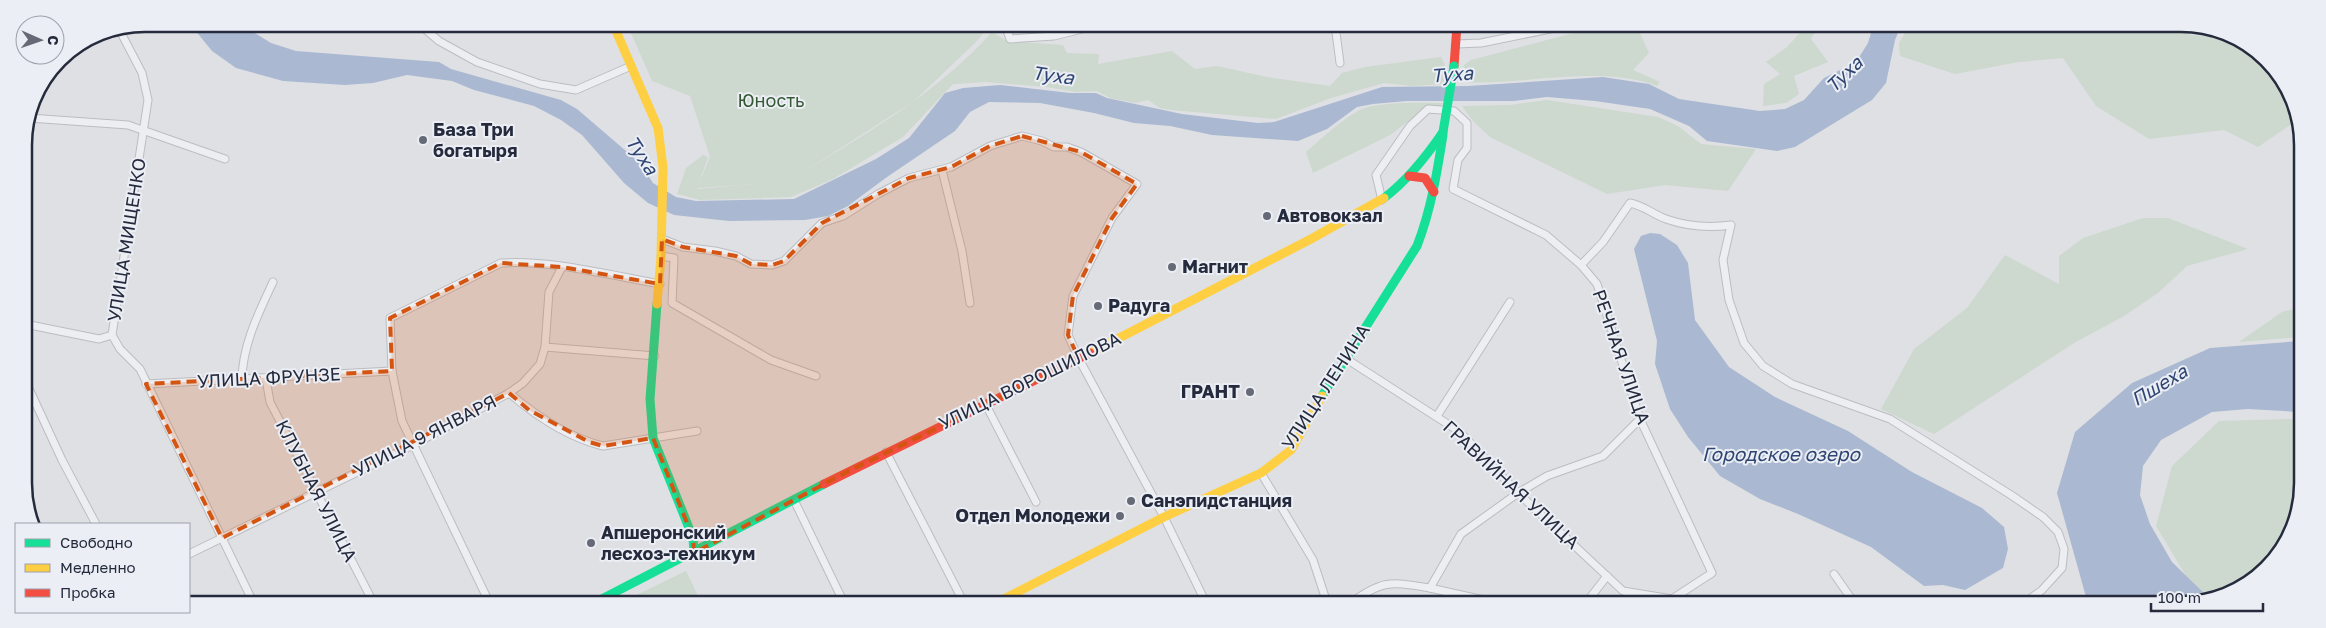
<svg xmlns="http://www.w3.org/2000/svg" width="2326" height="628" font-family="'Golos Text',sans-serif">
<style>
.green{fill:#cdd8ce}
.water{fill:#aab9d1}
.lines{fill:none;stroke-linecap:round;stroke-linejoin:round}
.street-casing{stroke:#bcbdc1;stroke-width:9}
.street{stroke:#edeef1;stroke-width:7}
.fast{stroke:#16e098;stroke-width:9}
.slow{stroke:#ffcf43;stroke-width:9}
.jam{stroke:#f24e42;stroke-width:9}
.fast-bridge{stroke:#16e098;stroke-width:9}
.marked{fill:#d45411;fill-opacity:0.2;stroke:#d45411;stroke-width:4;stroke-dasharray:10 6;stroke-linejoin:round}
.poi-dot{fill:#666a77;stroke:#ebeef4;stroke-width:2}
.labels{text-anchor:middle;stroke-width:4;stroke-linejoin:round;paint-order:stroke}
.park-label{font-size:18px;fill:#355932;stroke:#ebeef4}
.poi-label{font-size:18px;font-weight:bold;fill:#252b3d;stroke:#ebeef4;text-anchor:start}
.street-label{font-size:18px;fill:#252b3d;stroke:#ebeef4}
.water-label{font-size:19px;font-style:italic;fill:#2e4572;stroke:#ebeef4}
.rim{fill:none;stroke:#252b3d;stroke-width:2.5}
</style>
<rect width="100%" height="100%" fill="#dfe0e4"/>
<g class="green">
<path d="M627,24L990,25L977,41L914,101L788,182C859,137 935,96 992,32L1007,41L1063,45L1067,53L1099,54L1098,64L1172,51L1195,69L1217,66L1267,77L1330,86L1342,73L1365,67L1441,57L1449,74L1443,84L1412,86L1384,83L1331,98L1276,119L1171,110L1160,108L1148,100L1135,103L1110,98L1097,91L1076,92L1047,87L985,82L953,84L903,137L833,179L791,197L700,200L677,194L686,168L703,155L708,157L697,189L753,184L697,188L710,157L690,96L652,81Z"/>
<path d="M1604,25H1636L1649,53L1633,70L1660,82L1657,86C1601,64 1521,86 1461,82L1464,65L1471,60Z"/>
<path d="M1806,26H1819L1811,39L1828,62L1794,76L1799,94L1786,103L1763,106L1764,84L1780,74L1766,62L1787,47Z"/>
<path d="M1932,26H2169L2191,35L2227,38L2267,59L2299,119L2258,147L2224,130L2149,139L2096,106L2063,58L2019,62L1955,74L1900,56L1899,43L1906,31Z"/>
<path d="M1547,100L1658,117L1678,126L1701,144L1756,149L1728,191L1665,185L1607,194L1490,137L1473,121L1462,106L1510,105Z"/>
<path d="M1443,103L1441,106L1424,109L1390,135L1313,173L1306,152C1322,138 1339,122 1358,111C1377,101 1422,103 1443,103Z"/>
<path d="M2143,218H2168L2248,249L2187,266L2158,293L2124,316L2074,343L1934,434L1881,409L1914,349L1967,308L2005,255L2059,284V256L2083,238Z"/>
<path d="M2300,307V337L2239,342L2282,312Z"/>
<path d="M2290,419L2300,421V507L2286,544L2261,574L2227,595L2201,601L2156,526L2172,466L2219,421Z"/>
<path d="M686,571L701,602H622Z"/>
</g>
<g class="water">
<path d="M190,24H240L271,43L296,51L439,62L451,69L561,100L577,109L640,163L653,183L676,197L696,201L794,199L876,159L909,138L945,93L963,88L1000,85L1070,93H1096L1107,98L1182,114L1258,123L1274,122L1382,87L1468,86L1603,77L1649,84L1679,99L1760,111L1785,109L1804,100L1824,78L1856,62L1868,43L1873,26H1918L1900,28L1895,40L1886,83L1872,100L1795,147L1777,151L1707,141L1689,126L1650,109L1595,101L1547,97L1514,101H1407L1373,104L1357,107L1327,129L1298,141L1212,135L1170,126L1134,123L1094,113L1040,103L989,102L970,112L955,131L887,177L848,206L828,216L805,220L729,221L674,215L648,203L624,183L582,135L561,120L534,106L474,90L452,81L407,75L373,83L345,85L283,81L236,68L212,51Z"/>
<path d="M2180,26H2205L2219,34L2193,32Z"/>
<path d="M1650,233L1660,234L1677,245L1688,263L1695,320L1729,367L1775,397L1848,431L1912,472L1982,508L2004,527L2008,549L2003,568L1965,590L1943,585L1924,586L1871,547L1798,514L1760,499L1720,476L1688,437L1670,409L1655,364L1657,341L1634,249L1641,236Z"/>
<path d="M2300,341V412L2248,409L2212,412L2161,440L2143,466L2140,495L2150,524L2172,562L2210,599L2189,604H2088L2057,493L2075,432L2132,383L2210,348Z"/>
</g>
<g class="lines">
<g class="street-casing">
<g id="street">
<path d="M419,24L439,41L477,62L540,84L576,90L631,66"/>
<path d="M1005,25L1010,39L1054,36L1098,25"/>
<path d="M1335,25L1340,63"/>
<path d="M119,29L142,73L148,100L112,335L120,349L140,369L253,602"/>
<path d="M1456,44L1481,43L1570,25"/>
<path d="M29,118L128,125L225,159"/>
<path d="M942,170L962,251L970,303"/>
<path d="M1382,200L1376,175L1410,126L1428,109L1454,111L1467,123V148L1458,160L1453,189L1546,235L1581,265L1597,284L1640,419L1712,573L1672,599"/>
<path d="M662,239L683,247L715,251L736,256L751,264L772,265L784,261L822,223L843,216L878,194L909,178L951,167L990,146L1022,136L1042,141L1054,147H1067L1081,152L1137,184L1112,218L1073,296L1068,335L1079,359L1164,517L1206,603"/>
<path d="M661,256L674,258L672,303L771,360L816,376"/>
<path d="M1581,265L1603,242L1630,203C1645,206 1652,214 1666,219C1686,226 1710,228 1731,225L1723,260L1729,300L1744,343L1763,366L1792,384L1890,419L2011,495L2043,517L2058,532L2064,549L2062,568L2042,590L2023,604"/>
<path d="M25,324L99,339L112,335"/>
<path d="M545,347L655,356"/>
<path d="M1345,358L1460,432L1518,493L1623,591L1672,599L1676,603"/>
<path d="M266,379L270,402L373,602"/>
<path d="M25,380L62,460L96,524"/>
<path d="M242,380C242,346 259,312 273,282"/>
<path d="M146,384L392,371"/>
<path d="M509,393C535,415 569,438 603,446L697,431"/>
<path d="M985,403L1036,502"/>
<path d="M1437,416L1510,302"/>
<path d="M886,452L964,603"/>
<path d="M1261,473L1313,560L1327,603"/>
<path d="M794,500L844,603"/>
<path d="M189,554L413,445L509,393L523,383L540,364L545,347L549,292L562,267"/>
<path d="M1834,574L1855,604"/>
<path d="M1430,588L1497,603"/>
<path d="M489,602L402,421L392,371L390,318L501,263C553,260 609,275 660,284"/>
<path d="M1351,603C1383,579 1392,582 1430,588L1461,534L1518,493L1547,476L1603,456L1640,419"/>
<path d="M1586,603L1607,576"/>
</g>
</g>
<use href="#street" class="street"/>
<g class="fast">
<path d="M1384,198C1408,180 1426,157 1443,132"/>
<path d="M657,304L650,399L653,438L693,538L694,553"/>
<path d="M1322,396L1417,246C1431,210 1437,173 1443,135"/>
<path d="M596,602L824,484"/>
</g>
<g class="slow">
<path d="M613,24L658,128L663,167L661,256L657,304"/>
<path d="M1090,353L1311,239L1384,198"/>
<path d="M996,603L1164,517L1261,473L1291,450L1322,396"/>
</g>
<g class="jam">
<path d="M1454,66L1457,25"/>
<path d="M1409,176L1425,178L1434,192"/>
<path d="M824,484L1090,353"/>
</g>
<path class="fast-bridge" d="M1443,132L1454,66"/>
</g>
<path class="marked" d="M1022,136L1081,152L1137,184L1112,218L1073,296L1068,335L1079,359L847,472L694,553L693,538L653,438L603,446L589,442L529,410L509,393L222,538L146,384L392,371L390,318L501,263L562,267L660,284L662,239L683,247L736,256L751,264L772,265L784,261L822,223L878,194L909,178L951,167L990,146Z"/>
<g class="poi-dot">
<circle cx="423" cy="140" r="5"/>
<circle cx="1267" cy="216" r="5"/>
<circle cx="1172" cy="267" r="5"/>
<circle cx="1098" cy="306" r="5"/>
<circle cx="1250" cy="392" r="5"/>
<circle cx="1131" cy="501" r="5"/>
<circle cx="1120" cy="516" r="5"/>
<circle cx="591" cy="543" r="5"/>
</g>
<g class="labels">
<g class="park-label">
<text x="771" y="107">Юность</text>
</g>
<g class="poi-label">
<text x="433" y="136">База Три<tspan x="433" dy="21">богатыря</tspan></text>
<text x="1277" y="222">Автовокзал</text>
<text x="1182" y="273">Магнит</text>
<text x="1108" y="312">Радуга</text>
<text x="1240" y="398" text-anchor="end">ГРАНТ</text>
<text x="1141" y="507">Санэпидстанция</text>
<text x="1110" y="522" text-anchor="end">Отдел Молодежи</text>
<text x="601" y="539">Апшеронский<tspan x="601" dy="21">лесхоз-техникум</tspan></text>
</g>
<g class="street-label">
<text transform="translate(127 240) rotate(-81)" y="6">УЛИЦА МИЩЕНКО</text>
<text transform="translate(1621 357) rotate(71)" y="6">РЕЧНАЯ УЛИЦА</text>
<text transform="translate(269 378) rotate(-3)" y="6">УЛИЦА ФРУНЗЕ</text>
<text transform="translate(1030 381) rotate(-26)" y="6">УЛИЦА ВОРОШИЛОВА</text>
<text transform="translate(1326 387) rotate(-57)" y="6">УЛИЦА ЛЕНИНА</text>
<text transform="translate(425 436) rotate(-27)" y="6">УЛИЦА 9 ЯНВАРЯ</text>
<text transform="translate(1511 485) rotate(43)" y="6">ГРАВИЙНАЯ УЛИЦА</text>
<text transform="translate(316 491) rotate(63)" y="6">КЛУБНАЯ УЛИЦА</text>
</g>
<g class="water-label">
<text transform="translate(1452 74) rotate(-4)" y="7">Туха</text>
<text transform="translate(1844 74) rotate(-44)" y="7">Туха</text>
<text transform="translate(1053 75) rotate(8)" y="7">Туха</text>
<text transform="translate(642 155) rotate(57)" y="7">Туха</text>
<text transform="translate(2159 385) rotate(-31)" y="7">Пшеха</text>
<text x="1781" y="461">Городское озеро</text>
</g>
</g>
<path d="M0 0H2326V628H0ZM145 32H2181A113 113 0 0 1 2294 145V483A113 113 0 0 1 2181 596H145A113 113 0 0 1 32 483V145A113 113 0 0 1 145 32Z" fill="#ebeef4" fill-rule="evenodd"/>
<path class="rim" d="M145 32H2181A113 113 0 0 1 2294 145V483A113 113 0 0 1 2181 596H145A113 113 0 0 1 32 483V145A113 113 0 0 1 145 32Z"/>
<rect x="15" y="523" width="175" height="90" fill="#ebeef4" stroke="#9ca0ab"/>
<rect x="25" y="539" width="25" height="8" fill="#16e098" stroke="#9ca0ab"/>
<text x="60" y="548" font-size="15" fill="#252b3d">Свободно</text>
<rect x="25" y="564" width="25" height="8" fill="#ffcf43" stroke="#9ca0ab"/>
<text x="60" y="573" font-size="15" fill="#252b3d">Медленно</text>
<rect x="25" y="589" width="25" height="8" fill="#f24e42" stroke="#9ca0ab"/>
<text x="60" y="598" font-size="15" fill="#252b3d">Пробка</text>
<g transform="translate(40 40) rotate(92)"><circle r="24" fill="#ebeef4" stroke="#9ca0ab"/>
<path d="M0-4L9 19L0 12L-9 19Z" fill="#666a77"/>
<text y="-8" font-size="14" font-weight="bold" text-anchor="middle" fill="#252b3d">С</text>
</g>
<path d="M2151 603v8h112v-8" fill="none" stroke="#252b3d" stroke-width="2.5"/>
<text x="2158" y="603" font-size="15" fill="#252b3d" stroke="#ebeef4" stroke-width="4" paint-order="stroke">100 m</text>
</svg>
